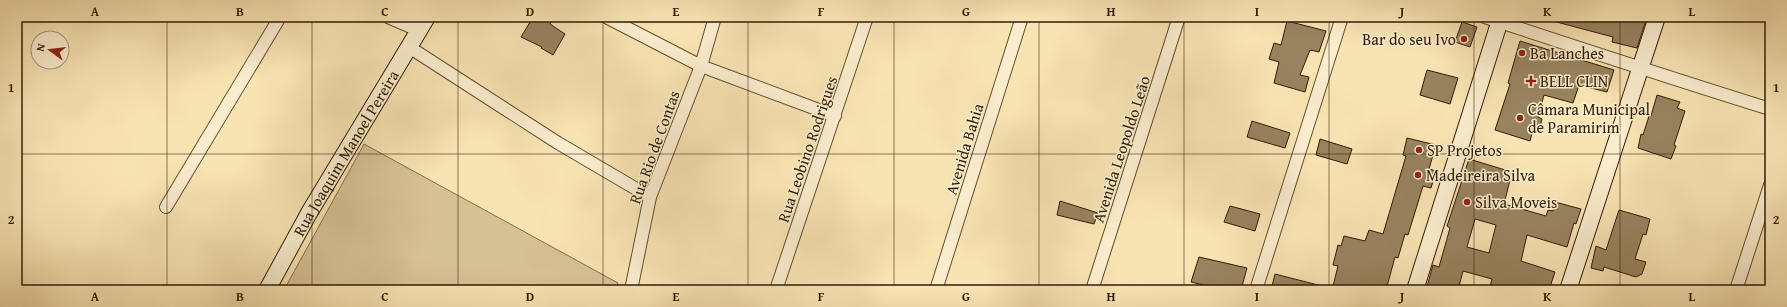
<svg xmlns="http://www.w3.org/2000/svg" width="1787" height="307" font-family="'Gentium Book Plus',serif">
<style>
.green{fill:#d6c195;stroke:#836e4c}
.building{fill:#98835f;stroke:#301c03;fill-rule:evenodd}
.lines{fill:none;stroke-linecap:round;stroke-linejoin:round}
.street-casing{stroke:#624e2f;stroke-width:14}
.secondary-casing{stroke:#301c03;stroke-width:18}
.street{stroke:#faedce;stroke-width:12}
.secondary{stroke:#faedce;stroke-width:16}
.grid{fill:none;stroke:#301c03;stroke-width:1;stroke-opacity:0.55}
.poi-dot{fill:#8f2418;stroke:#faedce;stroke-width:1.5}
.labels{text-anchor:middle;stroke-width:3;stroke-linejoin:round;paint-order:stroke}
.poi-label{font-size:16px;fill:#301c03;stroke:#faedce;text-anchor:start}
.street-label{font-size:16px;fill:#301c03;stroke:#faedce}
.neatline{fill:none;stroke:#301c03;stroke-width:1.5}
.grid-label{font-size:13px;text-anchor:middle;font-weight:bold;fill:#301c03}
</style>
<rect width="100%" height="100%" fill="#f8e3b3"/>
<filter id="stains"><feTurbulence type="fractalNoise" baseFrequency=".005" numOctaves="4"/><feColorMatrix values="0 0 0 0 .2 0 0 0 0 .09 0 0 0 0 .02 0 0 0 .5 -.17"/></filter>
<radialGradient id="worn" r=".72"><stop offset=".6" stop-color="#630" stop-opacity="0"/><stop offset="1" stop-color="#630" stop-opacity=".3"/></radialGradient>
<path class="green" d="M364,144L618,283L615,290H284Z"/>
<g class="building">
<path d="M533,17H555L550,24L565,34L553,55L541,48L542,47L521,37Z"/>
<path d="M1550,17H1647L1637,48L1612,42L1613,37L1549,20Z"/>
<path d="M1287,21L1326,31L1319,52L1310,50L1300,75L1309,77L1305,92L1274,83L1279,62L1269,59L1274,43L1281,45Z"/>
<path d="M1462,22L1477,27L1470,47L1455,42Z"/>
<path d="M1520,41L1614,70L1607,92L1579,85L1573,103L1544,95L1538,117L1542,119L1539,131L1533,130L1530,141L1495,130L1510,84L1508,83Z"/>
<path d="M1427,70L1458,78L1450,104L1420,95Z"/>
<path d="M1657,95L1680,102L1677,108L1685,111L1674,145L1676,146L1671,159L1638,148L1641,134L1643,135L1649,116H1651Z"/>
<path d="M1252,121L1290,133L1285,148L1247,137Z"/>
<path d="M1407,138L1436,145L1429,169L1436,171L1431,188L1423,186L1408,235L1405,234L1398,258L1395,257L1386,290H1332L1338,266L1333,265L1338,245L1341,246L1344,236L1365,241L1369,230L1383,234L1406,156L1403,155Z"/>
<path d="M1320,139L1352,149L1347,164L1316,155Z"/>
<path d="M1469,159L1512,172L1504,204L1546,216L1548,210L1553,211L1555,202L1581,209L1576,224L1574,223L1567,247L1527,235L1521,261L1555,272L1549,290H1489L1492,279L1463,271L1458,290H1426L1433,265L1439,267L1450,228L1447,226ZM1475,219L1496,225L1489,253L1467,247Z"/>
<path d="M1060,201L1098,213L1094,224L1057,215Z"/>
<path d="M1230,206L1260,214L1255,231L1224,222Z"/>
<path d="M1619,210L1650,219L1646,235L1643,234L1635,259L1646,262L1642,274L1636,277L1604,267L1603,271L1591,268L1596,246L1606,250Z"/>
<path d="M1199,257L1247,268L1241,290H1225L1191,282Z"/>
<path d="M1275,274L1322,286L1321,290H1271Z"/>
</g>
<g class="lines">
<g class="street-casing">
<g id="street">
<path d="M388,17L418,30"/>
<path d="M606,17L701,66L835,116"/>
<path d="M1485,17C1579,48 1674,79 1770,109"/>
<path d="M409,47L558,143L650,197"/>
<path d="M166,207L280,17"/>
<path d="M631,290L650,197L701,66L715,17"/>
<path d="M776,290L867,17"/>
<path d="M936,290L1022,17"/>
<path d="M1092,290L1179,17"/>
<path d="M1256,290L1342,17"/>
<path d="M1736,290L1770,185"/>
</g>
</g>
<g class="secondary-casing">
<g id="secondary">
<path id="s1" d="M267,290L309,213L427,17"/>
<path d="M1415,290L1501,17"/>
<path d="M1568,290L1657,17"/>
</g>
</g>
<use href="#street" class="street"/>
<use href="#secondary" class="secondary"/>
</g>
<path class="grid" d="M167,17V290M312,17V290M458,17V290M603,17V290M748,17V290M894,17V290M1039,17V290M1184,17V290M1329,17V290M1474,17V290M1620,17V290M17,154H1770"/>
<g class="poi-dot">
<circle cx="1464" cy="39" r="4"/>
<circle cx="1522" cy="53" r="4"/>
<path d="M1529 75h4v4h4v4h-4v4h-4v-4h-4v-4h4z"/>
<circle cx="1520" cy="118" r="4"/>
<circle cx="1419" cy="150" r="4"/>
<circle cx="1418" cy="175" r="4"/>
<circle cx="1467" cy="202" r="4"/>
</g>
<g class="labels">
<g class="poi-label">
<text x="1456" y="45" text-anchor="end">Bar do seu Ivo</text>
<text x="1530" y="59">Ba Lanches</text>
<text x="1540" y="87">BELL CLIN</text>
<text x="1528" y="115">Câmara Municipal<tspan x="1528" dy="18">de Paramirim</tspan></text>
<text x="1427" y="156">SP Projetos</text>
<text x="1426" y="181">Madeireira Silva</text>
<text x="1475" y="208">Silva Moveis</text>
</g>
<g class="street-label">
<text transform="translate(654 147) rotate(-70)" y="6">Rua Rio de Contas</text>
<text transform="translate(807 149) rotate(-71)" y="6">Rua Leobino Rodrigues</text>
<text transform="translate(964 149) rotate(-73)" y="6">Avenida Bahia</text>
<text transform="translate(1121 149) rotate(-72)" y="6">Avenida Leopoldo Leão</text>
<text dy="6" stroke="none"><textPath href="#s1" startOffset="158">Rua Joaquim Manoel Pereira</textPath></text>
</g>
</g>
<rect width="1787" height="307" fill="none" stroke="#f8e3b3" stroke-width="44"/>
<g transform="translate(50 50) rotate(285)"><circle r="19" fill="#faedce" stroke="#a9997d"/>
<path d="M0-3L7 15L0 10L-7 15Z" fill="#8f2418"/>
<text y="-6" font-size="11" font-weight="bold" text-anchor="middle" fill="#301c03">N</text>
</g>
<rect x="22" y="22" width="1743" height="263" class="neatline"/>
<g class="grid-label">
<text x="95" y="16">A</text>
<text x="240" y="16">B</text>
<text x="385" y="16">C</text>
<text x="530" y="16">D</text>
<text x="676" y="16">E</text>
<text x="821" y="16">F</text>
<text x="966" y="16">G</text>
<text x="1111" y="16">H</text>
<text x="1257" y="16">I</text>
<text x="1402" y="16">J</text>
<text x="1547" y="16">K</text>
<text x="1692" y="16">L</text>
<text x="11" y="92">1</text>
<text x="1776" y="92">1</text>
<text x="11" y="224">2</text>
<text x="1776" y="224">2</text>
<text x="95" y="301">A</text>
<text x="240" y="301">B</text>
<text x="385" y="301">C</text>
<text x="530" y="301">D</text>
<text x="676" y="301">E</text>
<text x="821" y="301">F</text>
<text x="966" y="301">G</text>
<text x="1111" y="301">H</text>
<text x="1257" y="301">I</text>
<text x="1402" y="301">J</text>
<text x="1547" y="301">K</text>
<text x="1692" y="301">L</text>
</g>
<rect width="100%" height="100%" filter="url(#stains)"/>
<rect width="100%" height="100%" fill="url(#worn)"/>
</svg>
